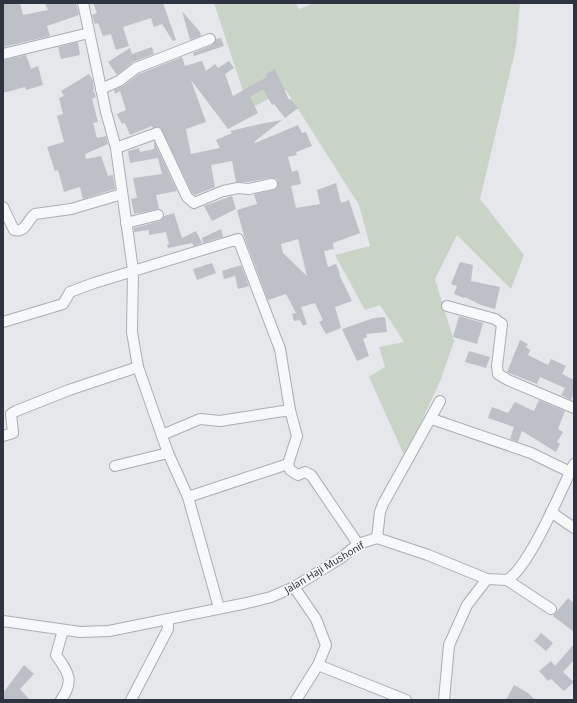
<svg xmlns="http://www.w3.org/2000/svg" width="577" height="703" font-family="'Noto Sans',sans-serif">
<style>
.green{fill:#c9d4c7}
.building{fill:#bdc0c7;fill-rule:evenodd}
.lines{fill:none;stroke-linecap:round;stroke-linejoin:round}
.street-casing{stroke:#aaadb5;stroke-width:12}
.street{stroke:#f7f8fa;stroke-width:10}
.labels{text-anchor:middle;stroke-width:3;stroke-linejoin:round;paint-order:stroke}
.street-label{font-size:10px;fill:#2e3342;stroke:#f5f6f8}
</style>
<rect width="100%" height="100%" fill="#e5e7eb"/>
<path class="green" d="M214,3H296L299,9L315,3H520L516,47L480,199L524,255L511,289L457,235L435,279L454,341L441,379L405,457L369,377L385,367L379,347L404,342L380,305L365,310L335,255L370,246L359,205L286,90L249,109Z"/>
<g class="building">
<path d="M3,3H20L23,15L48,10L45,3H76L79,15L47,26L50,36L3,47Z"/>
<path d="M93,3H163L176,40L173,41L162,24L154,27L151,18L123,27L129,46L116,50L111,34L103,36L98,23L95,24L92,15L97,13Z"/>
<path d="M182,11L200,32L201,36L190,40Z"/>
<path d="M221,38L224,46L194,56L193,53L212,45L216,39Z"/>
<path d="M78,42L80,55L61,59L58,47Z"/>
<path d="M152,47L154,54L133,62L117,75L108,62L130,48L132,54Z"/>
<path d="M26,55L31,69L38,66L43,85L26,90L25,87L3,93V60Z"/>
<path d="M182,57L185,66L202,61L206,71L215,64L218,68L229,61L234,68L225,74L233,96L267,77L266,74L275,69L289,100L291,99L298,108L285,118L274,104L272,105L263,89L250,97L258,113L228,129L191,80L206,122L186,129L191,154L220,148L216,140L232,133L230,131L265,123L282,120L254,142L255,143L298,125L302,133L306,132L312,146L296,152L297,155L288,157L292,172L298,170L301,184L291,186L296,208L320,204L317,190L336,183L341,203L349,200L360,233L333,243L334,249L324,251L328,267L336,264L340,274H339L352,301L335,307L341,328L326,334L319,322L323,320L315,303L301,307L307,324L303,326L300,320L294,321L292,314L296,313L286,294L268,300L245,239L237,210L257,204L254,194L276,189L278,186L277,179L271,178L249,182H236L232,161L211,165L215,187L195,195L192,193L161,128H153L152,126L130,135L125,123L122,124L117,114L126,110L120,91L115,94L114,90L123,86L139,74ZM298,239L307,276L283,253L281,244Z"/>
<path d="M89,74L93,81L94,89L93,90L96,97L92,99L98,122L93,123L97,138L106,136L108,144L85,154L86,159L101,156L108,176L113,175L115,189L83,199L80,187L64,192L58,170L55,171L47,147L64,142L57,116L63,114L59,98L64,96L61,91Z"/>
<path d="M154,141L177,191L156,195L159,209L134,214L131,199L137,198L133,178L162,174L158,158L130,163L128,151L139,148L140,152L154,149Z"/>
<path d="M232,196L236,209L212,221L204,206Z"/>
<path d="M174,213L182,238L196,231L202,243L194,246L192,243L168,248L167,245L169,244L166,232L149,235V230L134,232V228L160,221L164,216Z"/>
<path d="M221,229L223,237L203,243L202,238Z"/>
<path d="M460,262L473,265L471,281L500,287L495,309L481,305L465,297L464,298L454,294L457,286L451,284Z"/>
<path d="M212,263L216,273L197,280L193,269Z"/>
<path d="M241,265L249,286L238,289L235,276L224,279L222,271Z"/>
<path d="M459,316L483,323L477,344L453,337Z"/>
<path d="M385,317L387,332L366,334L367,337L363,339L369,356L357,361L342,329L374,318Z"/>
<path d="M520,340L528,344L526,347L530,350L528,355L548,365L551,359L566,366L562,374L574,380V393L571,400L561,395L565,388L540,377L537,384L507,372Z"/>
<path d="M469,351L490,357L486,368L465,362Z"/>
<path d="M539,400L565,411L558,429L563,432L557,442L560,444L556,452L522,431L518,442L510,439L514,427L488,418L492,407L508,413L515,402L534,411Z"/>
<path d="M568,598L574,603V632L553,616Z"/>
<path d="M541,633L553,643L546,651L534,641Z"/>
<path d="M574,644V660L563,672L574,682L564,691L551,679L548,681L539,671L551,661L555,666Z"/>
<path d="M24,665L34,674L20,689L30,700H3V693Z"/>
<path d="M514,685L528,693L535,700H506Z"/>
</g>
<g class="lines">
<g class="street-casing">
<g id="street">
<path d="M83,3L106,112L116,148L133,270L132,332L138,367L168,453L188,497L219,608"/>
<path d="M3,54L89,33"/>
<path d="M101,89L119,81L136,68L210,39"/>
<path d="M116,148L157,133L187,197L194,203L223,191L238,188L249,189L272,184"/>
<path d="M3,207L14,230C26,233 27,220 35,214L71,209L122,194"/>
<path d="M126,223L158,215"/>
<path d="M447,306L495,319L502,324L497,366L498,374L508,380L574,408"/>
<path d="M3,322L63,304L70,292L94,283L238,239L280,349L290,410L297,436L288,464L290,470L298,475L305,472L311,475L358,544"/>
<path d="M432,419L531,453L570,472"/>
<path d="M162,435L200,419L220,421L290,410"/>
<path d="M3,436L13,433L11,414L16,411L69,390L138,367"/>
<path d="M115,466L168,453"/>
<path d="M188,497L288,464"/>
<path d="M551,512L574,528"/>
<path d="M377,538L380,512L383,504L440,401"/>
<path d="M507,580L551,609"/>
<path d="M294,587L316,619L326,645L318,665L296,700"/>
<path d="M3,621L80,632L109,631L247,603L271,597L294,587L341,558L358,544L377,538L428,555L487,579L507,580C529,568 561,490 574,464"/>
<path d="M318,665L406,700"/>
<path d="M61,700C75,680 68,672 56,655L63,630"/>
<path d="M131,700L168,629V620"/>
<path d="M444,700L449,645L467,605L487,579"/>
</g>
</g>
<use href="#street" class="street"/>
</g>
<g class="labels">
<g class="street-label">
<text transform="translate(324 567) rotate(-31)" y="4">Jalan Haji Mushonif</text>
</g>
</g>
<rect width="577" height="703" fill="none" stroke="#2e3342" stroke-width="8"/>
</svg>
